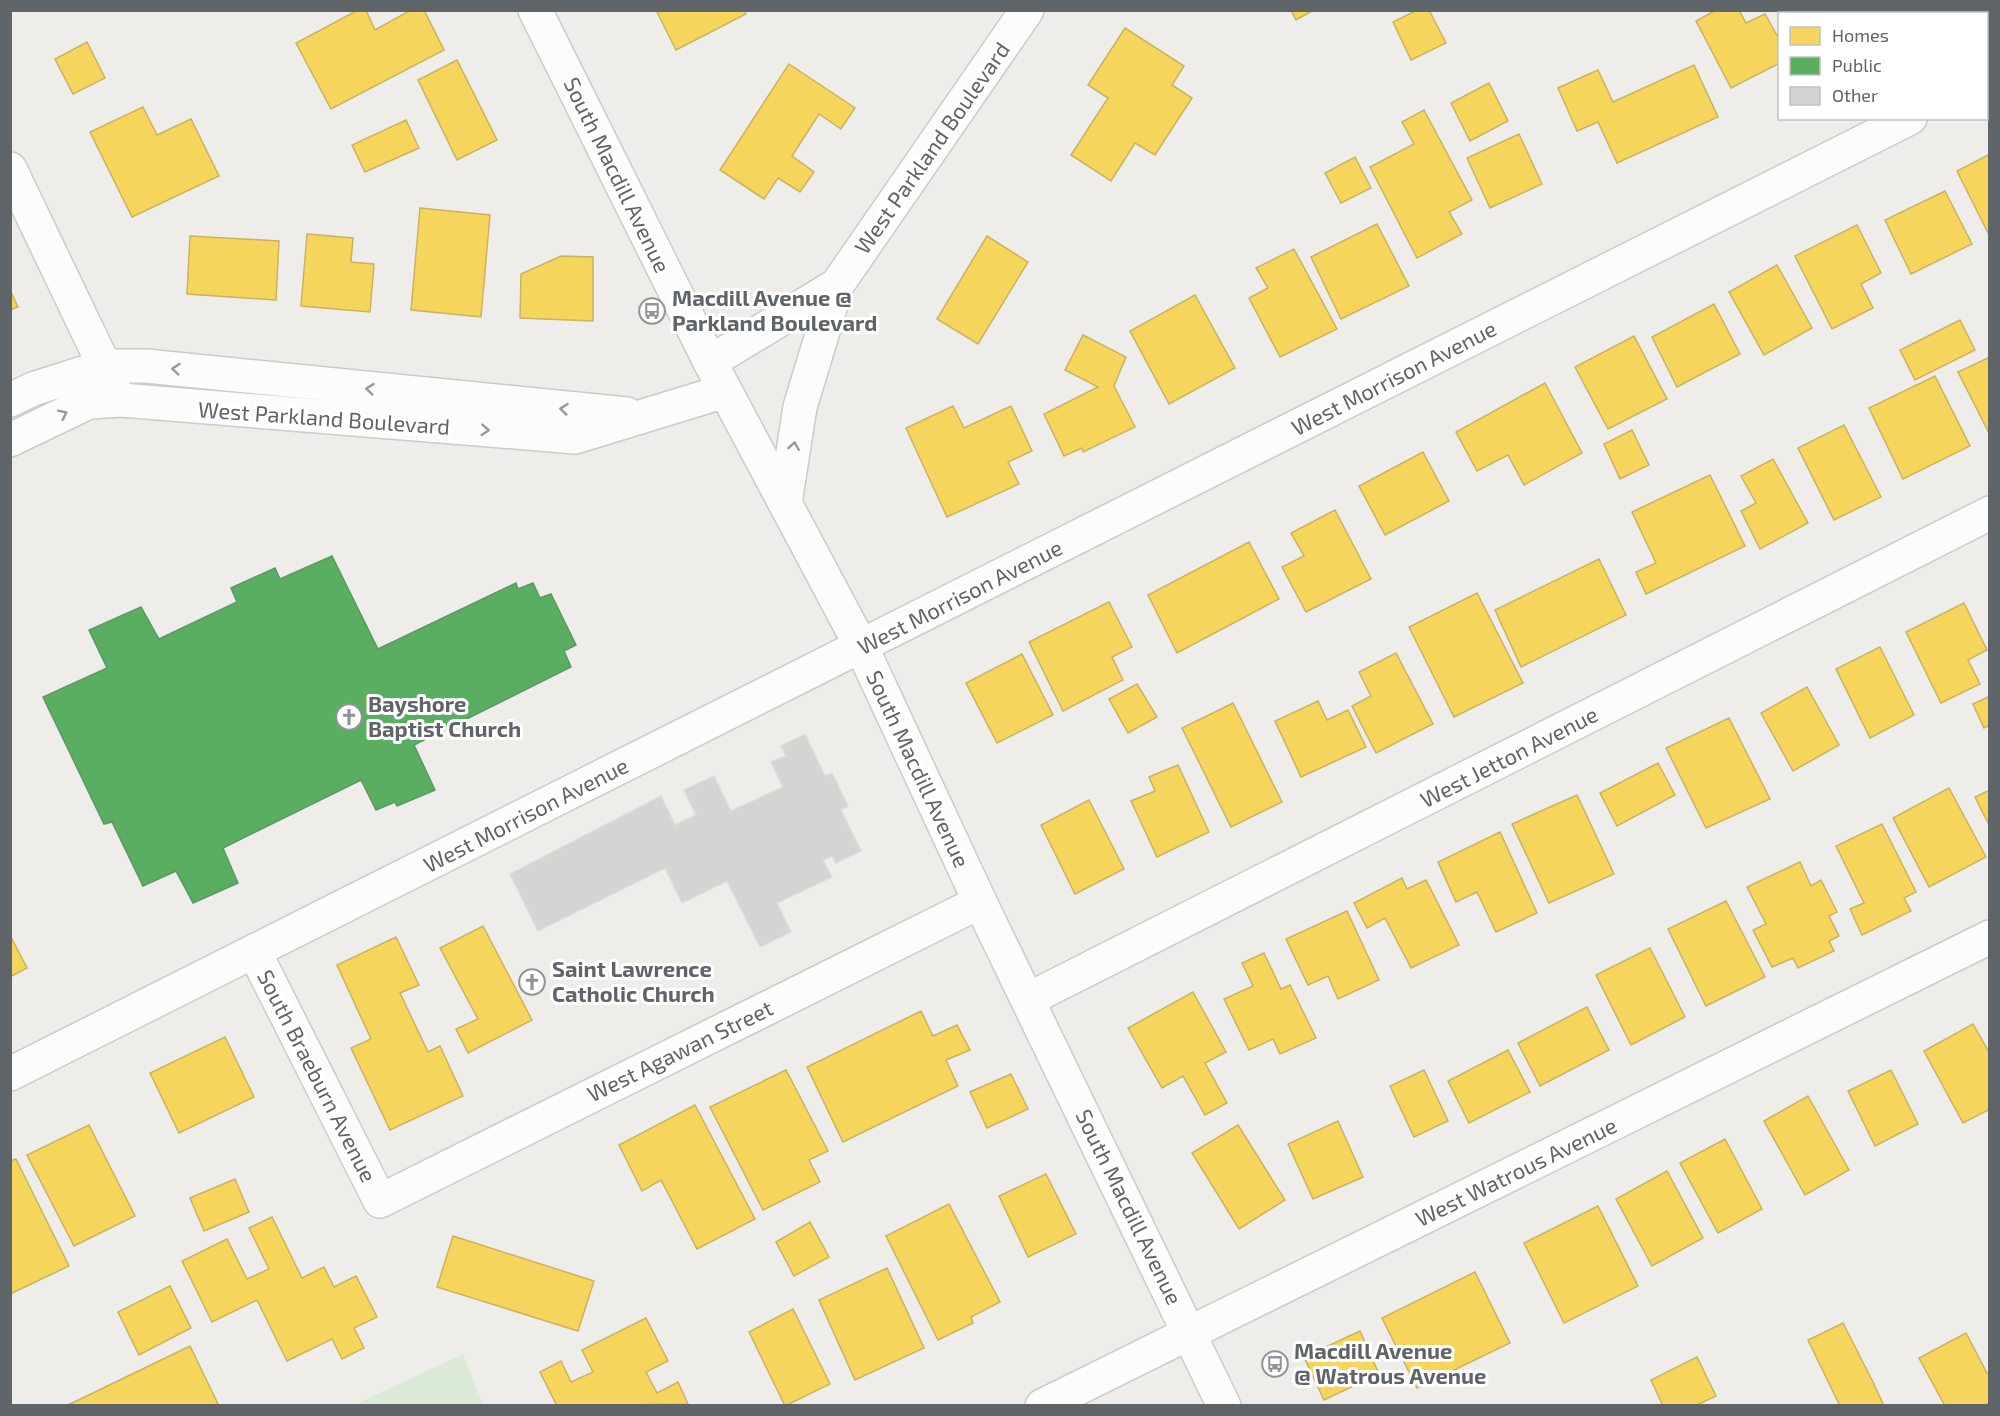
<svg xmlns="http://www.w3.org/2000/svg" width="2000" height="1416" font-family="'Exo 2',sans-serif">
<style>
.green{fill:#daead6}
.homes{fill:#f6d55c;stroke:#c9b360;stroke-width:1.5}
.public{fill:#5aae61;stroke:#5c9863;stroke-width:1.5}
.building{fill:#d6d4d3;stroke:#dedcd9;stroke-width:1.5}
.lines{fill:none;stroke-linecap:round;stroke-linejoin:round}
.minor-casing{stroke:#cbcbca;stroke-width:36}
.minor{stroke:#fdfcfc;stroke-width:33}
.oneway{stroke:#96999c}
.labels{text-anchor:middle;stroke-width:6;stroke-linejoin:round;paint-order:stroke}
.street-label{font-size:22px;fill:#5f6468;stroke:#fff}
.poi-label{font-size:22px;font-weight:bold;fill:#5f6468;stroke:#fff;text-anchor:start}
</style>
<rect width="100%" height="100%" fill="#efedea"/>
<path class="green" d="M463,1354L483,1405H354Z"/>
<g class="homes">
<path d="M358,10H366L375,30L411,10H424L444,50L331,109L296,43Z"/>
<path d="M656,10H744L746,14L676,50Z"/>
<path d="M1291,10H1314L1296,20Z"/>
<path d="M1417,10H1429L1446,43L1411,60L1393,22Z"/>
<path d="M1716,10H1739L1746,23L1765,14L1780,41V63L1731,88L1696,21Z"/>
<path d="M1785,10H1857L1858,14H1787Z"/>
<path d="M1869,10H1914L1916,14H1871Z"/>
<path d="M1125,28L1184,66L1172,85L1192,98L1155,155L1135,143L1111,181L1071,155L1108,98L1088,85Z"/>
<path d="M87,42L105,78L73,94L55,59Z"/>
<path d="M457,60L497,140L457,160L418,80Z"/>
<path d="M789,64L855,108L841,129L819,114L792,156L814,172L800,192L778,178L764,199L720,170Z"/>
<path d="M1694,65L1718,117L1617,163L1598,122L1577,131L1558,88L1598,70L1613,102Z"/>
<path d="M1489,83L1508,121L1470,141L1451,103Z"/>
<path d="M143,107L157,135L191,119L219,176L132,217L90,132Z"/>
<path d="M1424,110L1472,200L1449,212L1462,234L1417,258L1370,167L1414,144L1402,122Z"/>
<path d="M406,120L419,148L365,172L352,145Z"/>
<path d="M1519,134L1542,184L1490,208L1467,158Z"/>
<path d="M1990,154V237L1957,171Z"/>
<path d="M1355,157L1371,188L1341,203L1325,173Z"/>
<path d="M1945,191L1972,244L1911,274L1885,220Z"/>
<path d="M420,208L490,215L481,317L411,310Z"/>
<path d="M1377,224L1409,286L1341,319L1311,257Z"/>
<path d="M1857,225L1881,273L1861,284L1873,308L1832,329L1795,256Z"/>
<path d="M307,234L353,238L351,262L374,264L370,312L301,306Z"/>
<path d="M190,236L279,241L276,300L187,294Z"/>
<path d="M987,236L1028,262L978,344L937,319Z"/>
<path d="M1294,249L1337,329L1280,357L1249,298L1268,288L1256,268Z"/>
<path d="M561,256L593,257V321L520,318L521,274Z"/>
<path d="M1777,265L1812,328L1764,355L1729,292Z"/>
<path d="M10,290L18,307L10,310Z"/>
<path d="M1195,295L1235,368L1169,404L1130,331Z"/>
<path d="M1714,304L1740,354L1677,387L1652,337Z"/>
<path d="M1960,320L1975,350L1915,380L1900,350Z"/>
<path d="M1083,335L1126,357L1114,386L1135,427L1083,452L1082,448L1064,456L1044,414L1098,387L1065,370Z"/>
<path d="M1634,336L1667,399L1608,429L1575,367Z"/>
<path d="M1990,357V435L1958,372Z"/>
<path d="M1935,376L1970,446L1903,479L1869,408Z"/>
<path d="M1545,383L1582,453L1524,485L1508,455L1477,471L1456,432Z"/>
<path d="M953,406L964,428L1011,406L1032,451L1008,462L1019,484L947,517L906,428Z"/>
<path d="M1844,425L1881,497L1834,520L1798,448Z"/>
<path d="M1632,430L1649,465L1620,479L1604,444Z"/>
<path d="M1423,452L1449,501L1385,535L1359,486Z"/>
<path d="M1773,459L1808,523L1760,549L1741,511L1756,503L1741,476Z"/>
<path d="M1710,475L1745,546L1646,594L1636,572L1656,563L1632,512Z"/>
<path d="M1335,510L1371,579L1306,612L1282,567L1304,556L1291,533Z"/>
<path d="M1249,542L1279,599L1177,653L1148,595Z"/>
<path d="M1599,559L1626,615L1521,667L1495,610Z"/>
<path d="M1477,593L1523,683L1454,717L1409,627Z"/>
<path d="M1109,602L1132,647L1112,657L1123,680L1063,711L1029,642Z"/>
<path d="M1964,603L1987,650L1968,660L1980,684L1941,703L1906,632Z"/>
<path d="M1880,647L1914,715L1870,738L1836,669Z"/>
<path d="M1396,653L1433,724L1376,753L1352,706L1371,696L1359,672Z"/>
<path d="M1022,654L1053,715L997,743L966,683Z"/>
<path d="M1137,684L1157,717L1128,733L1109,699Z"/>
<path d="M1807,687L1839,745L1793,771L1761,713Z"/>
<path d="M1990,696V725L1984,728L1973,704Z"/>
<path d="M1318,701L1327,720L1348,710L1366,747L1301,777L1275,721Z"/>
<path d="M1233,703L1282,802L1231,827L1182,728Z"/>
<path d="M1729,718L1770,799L1706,828L1666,748Z"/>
<path d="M1658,763L1675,795L1617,826L1600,793Z"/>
<path d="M1178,765L1209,832L1157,857L1131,801L1155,791L1149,777Z"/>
<path d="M1949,788L1986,857L1929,887L1893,818Z"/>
<path d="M1990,790V827L1975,797Z"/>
<path d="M1577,795L1614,874L1549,903L1512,824Z"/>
<path d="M1089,800L1124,869L1075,894L1041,825Z"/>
<path d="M1882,824L1916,892L1904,898L1911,911L1862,935L1850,909L1864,903L1836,846Z"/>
<path d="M1500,832L1537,913L1496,932L1477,892L1456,902L1438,862Z"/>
<path d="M1800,862L1811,886L1821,880L1837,912L1829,916L1839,936L1829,941L1834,951L1798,968L1793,958L1772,967L1753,930L1766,924L1747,887Z"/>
<path d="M1402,878L1407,889L1426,880L1459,945L1411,968L1385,918L1367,928L1354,903Z"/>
<path d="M1726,901L1765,977L1706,1006L1668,929Z"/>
<path d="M1347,911L1379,980L1338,999L1328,976L1308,985L1286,939Z"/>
<path d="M483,926L532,1020L468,1053L456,1029L478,1019L440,948Z"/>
<path d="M10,935L27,968L10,977Z"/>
<path d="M396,937L419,985L400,993L428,1052L440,1046L463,1096L390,1130L351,1048L371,1039L337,965Z"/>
<path d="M1650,948L1685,1017L1631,1045L1596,975Z"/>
<path d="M1264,953L1281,989L1290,985L1316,1038L1280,1054L1273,1039L1249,1050L1224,999L1253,986L1242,963Z"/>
<path d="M1193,992L1226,1052L1205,1063L1227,1103L1205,1115L1183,1076L1162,1088L1128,1028Z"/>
<path d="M1587,1007L1609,1050L1540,1086L1518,1043Z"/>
<path d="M921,1011L933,1036L957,1025L970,1050L946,1060L958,1086L843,1142L807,1067Z"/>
<path d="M1973,1024L1990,1054V1113L1988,1110L1963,1123L1924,1051Z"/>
<path d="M225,1037L254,1097L179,1133L150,1073Z"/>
<path d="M1508,1050L1530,1092L1469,1123L1448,1081Z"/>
<path d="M786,1070L828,1151L809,1160L820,1182L763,1210L710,1107Z"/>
<path d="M1424,1070L1448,1121L1414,1137L1390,1086Z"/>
<path d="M1891,1070L1918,1124L1875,1146L1848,1091Z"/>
<path d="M1011,1074L1028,1109L987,1128L970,1092Z"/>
<path d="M1808,1096L1849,1170L1805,1195L1764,1121Z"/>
<path d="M695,1105L755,1219L697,1249L661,1180L642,1191L619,1145Z"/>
<path d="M1338,1121L1363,1177L1313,1199L1288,1144Z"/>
<path d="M89,1125L135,1216L74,1246L27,1155Z"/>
<path d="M1238,1125L1285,1200L1239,1229L1192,1153Z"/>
<path d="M1725,1139L1762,1209L1718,1233L1680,1163Z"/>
<path d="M16,1159L69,1266L10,1294V1161Z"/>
<path d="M1667,1171L1703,1238L1652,1266L1616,1199Z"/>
<path d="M1046,1174L1076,1234L1028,1257L999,1196Z"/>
<path d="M235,1179L249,1212L204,1231L190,1198Z"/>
<path d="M949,1204L1000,1302L971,1317L973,1323L938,1340L886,1236Z"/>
<path d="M1598,1206L1638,1286L1564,1323L1524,1243Z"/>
<path d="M272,1217L302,1278L324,1267L334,1287L356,1276L377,1317L354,1328L364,1348L342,1359L332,1339L287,1361L257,1300L212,1322L182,1261L227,1239L247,1279L269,1269L249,1228Z"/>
<path d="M810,1222L829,1257L794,1276L776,1242Z"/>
<path d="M453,1236L594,1281L578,1331L437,1287Z"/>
<path d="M887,1268L924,1348L855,1380L819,1300Z"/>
<path d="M1475,1272L1510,1343L1417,1388L1382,1318Z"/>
<path d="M170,1286L191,1328L139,1355L118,1312Z"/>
<path d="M793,1309L830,1384L785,1406L749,1332Z"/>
<path d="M646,1318L668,1361L646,1372L657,1393L678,1382L688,1404L557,1406L540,1372L561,1361L571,1382L593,1372L582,1350Z"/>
<path d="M1843,1323L1873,1382L1884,1406H1840L1837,1400L1808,1340Z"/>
<path d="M1360,1331L1379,1374L1324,1400L1304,1357Z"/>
<path d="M1966,1333L1987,1373L1990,1372V1402L1984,1406H1945L1919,1358Z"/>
<path d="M190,1346L219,1406H66Z"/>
<path d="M1697,1357L1716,1396L1695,1406H1663L1651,1380Z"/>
</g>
<path class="public" d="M332,556L378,649L516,583L518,589L533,583L540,598L551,594L576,645L564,651L571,667L414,745L435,790L397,806L395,802L376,810L361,780L223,848L238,883L193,903L176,871L143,886L112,822L104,824L43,697L107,668L89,630L141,607L159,639L237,602L231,588L275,568L280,579Z"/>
<path class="building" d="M805,734L825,776L832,773L848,806L841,810L861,851L836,863L832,856L823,860L832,877L777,903L791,932L760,947L727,881L682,903L665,868L538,931L510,874L661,796L675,825L696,815L684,790L714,776L731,811L783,787L771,762L786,756L781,746Z"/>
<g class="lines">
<g class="minor-casing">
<g id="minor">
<path d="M535,10L710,362L861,646L980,902L1224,1406"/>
<path d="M1986,80L1990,78"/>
<path d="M10,169L113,384"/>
<path d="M710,362L837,285L1027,10"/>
<path d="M10,400L33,389L105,366H146L627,414"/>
<path d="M10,440L89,402L121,400L575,437L725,391"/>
<path d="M785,503L800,407L837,285"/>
<path d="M254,951L380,1201L980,902"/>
<path d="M1029,999L1990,513"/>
<path d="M10,1074L1910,118"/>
<path d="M1042,1406L1990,937"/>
</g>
</g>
<use href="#minor" class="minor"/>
</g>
<defs><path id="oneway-chevron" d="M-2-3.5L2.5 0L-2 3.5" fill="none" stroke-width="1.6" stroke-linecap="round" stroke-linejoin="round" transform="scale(1.5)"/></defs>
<g class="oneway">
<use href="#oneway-chevron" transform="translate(176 369) rotate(-174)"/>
<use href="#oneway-chevron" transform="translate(370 389) rotate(-174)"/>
<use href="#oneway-chevron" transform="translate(564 409) rotate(-174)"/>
<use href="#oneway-chevron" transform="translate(63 414) rotate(-26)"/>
<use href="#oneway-chevron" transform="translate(485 430) rotate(4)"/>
<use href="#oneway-chevron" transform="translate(794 446) rotate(-81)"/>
</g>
<defs>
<g id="bus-ring" transform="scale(1.35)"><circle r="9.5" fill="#fff" stroke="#919496" stroke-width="1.5"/><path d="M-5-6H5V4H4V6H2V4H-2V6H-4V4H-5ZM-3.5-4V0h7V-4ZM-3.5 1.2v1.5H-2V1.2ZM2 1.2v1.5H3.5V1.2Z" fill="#919496"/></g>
<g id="church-ring" transform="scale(1.35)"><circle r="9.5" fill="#fff" stroke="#919496" stroke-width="1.5"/><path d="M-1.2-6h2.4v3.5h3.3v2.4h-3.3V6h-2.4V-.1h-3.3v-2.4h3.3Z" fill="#919496"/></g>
</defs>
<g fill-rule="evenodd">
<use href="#bus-ring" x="652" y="311"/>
<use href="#church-ring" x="349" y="717"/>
<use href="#church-ring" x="532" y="982"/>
<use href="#bus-ring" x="1275" y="1364"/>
</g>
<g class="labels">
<g class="street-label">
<text transform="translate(932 148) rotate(-55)" y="8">West Parkland Boulevard</text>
<text transform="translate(617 175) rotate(64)" y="8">South Macdill Avenue</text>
<text transform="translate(1394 378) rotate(-27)" y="8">West Morrison Avenue</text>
<text transform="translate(324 418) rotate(4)" y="8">West Parkland Boulevard</text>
<text transform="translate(960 597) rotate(-27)" y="8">West Morrison Avenue</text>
<text transform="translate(1509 757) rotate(-27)" y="8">West Jetton Avenue</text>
<text transform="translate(918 769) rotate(65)" y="8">South Macdill Avenue</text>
<text transform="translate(526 815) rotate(-27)" y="8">West Morrison Avenue</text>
<text transform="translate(680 1051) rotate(-26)" y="8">West Agawan Street</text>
<text transform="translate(317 1076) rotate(63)" y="8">South Braeburn Avenue</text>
<text transform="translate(1516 1172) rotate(-26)" y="8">West Watrous Avenue</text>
<text transform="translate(1129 1207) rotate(64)" y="8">South Macdill Avenue</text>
</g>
<g class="poi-label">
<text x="672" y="306">Macdill Avenue @<tspan x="672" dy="25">Parkland Boulevard</tspan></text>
<text x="368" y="712">Bayshore<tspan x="368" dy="25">Baptist Church</tspan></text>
<text x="552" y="977">Saint Lawrence<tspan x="552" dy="25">Catholic Church</tspan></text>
<text x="1294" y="1359">Macdill Avenue<tspan x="1294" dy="25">@ Watrous Avenue</tspan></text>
</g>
</g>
<rect width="2000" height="1416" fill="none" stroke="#5f6468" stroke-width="24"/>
<rect x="1778" y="12" width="210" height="108" fill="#ffffff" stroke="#bfc1c3" stroke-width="1.5"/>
<rect x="1790" y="27" width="30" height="18" fill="#f6d55c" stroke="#bfc1c3" stroke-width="1.5"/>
<text x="1832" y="42" font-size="18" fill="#5f6468">Homes</text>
<rect x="1790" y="57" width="30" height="18" fill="#5aae61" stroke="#bfc1c3" stroke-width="1.5"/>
<text x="1832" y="72" font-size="18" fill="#5f6468">Public</text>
<rect x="1790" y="87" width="30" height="18" fill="#d6d4d3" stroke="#bfc1c3" stroke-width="1.5"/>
<text x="1832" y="102" font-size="18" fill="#5f6468">Other</text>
</svg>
